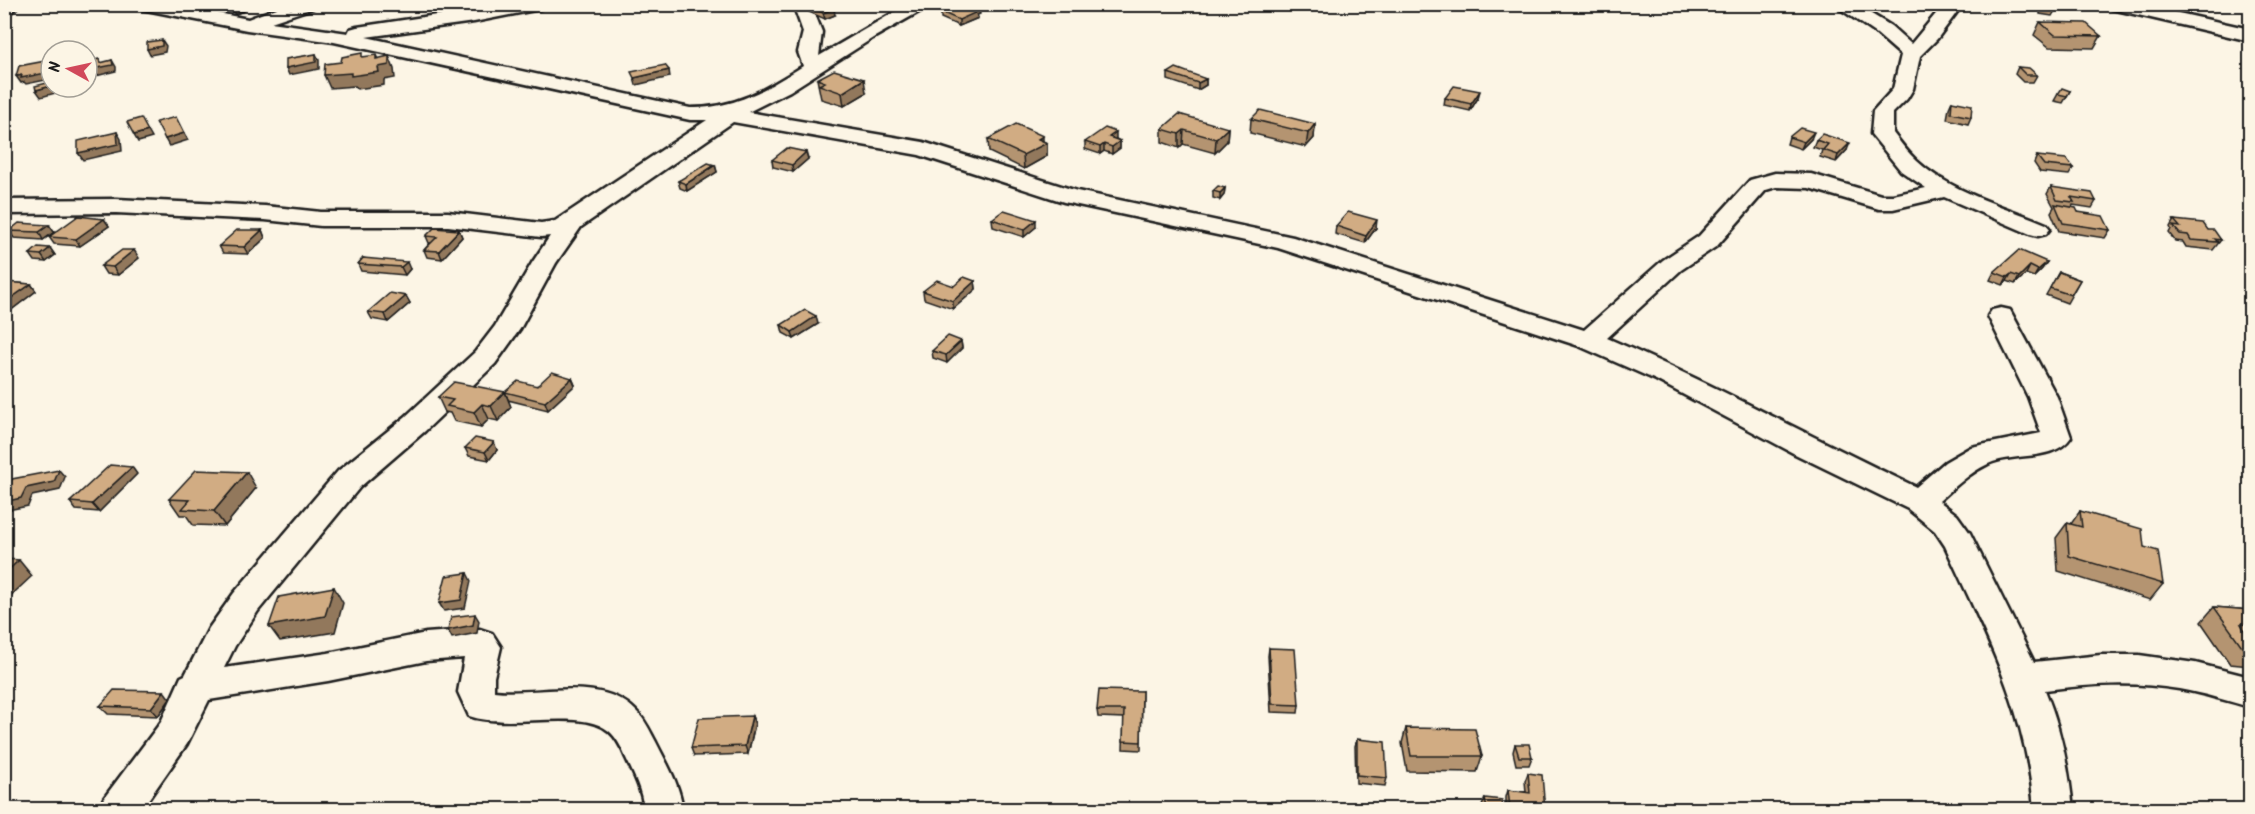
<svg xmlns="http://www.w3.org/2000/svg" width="2255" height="814" font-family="Kalam,sans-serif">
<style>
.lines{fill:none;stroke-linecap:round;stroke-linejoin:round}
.minor-casing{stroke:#1c1c1c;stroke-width:5}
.minor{fill:#fcf5e5;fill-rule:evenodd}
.wall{fill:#b49471;stroke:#1c1c1c;stroke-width:1.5}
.shaded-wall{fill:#92785c;stroke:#1c1c1c;stroke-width:1.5}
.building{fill:#d1ac83;stroke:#1c1c1c;stroke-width:1.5}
</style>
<rect width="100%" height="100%" fill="#fcf5e5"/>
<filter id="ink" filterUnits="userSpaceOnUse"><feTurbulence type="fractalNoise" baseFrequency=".0167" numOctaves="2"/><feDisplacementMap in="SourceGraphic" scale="12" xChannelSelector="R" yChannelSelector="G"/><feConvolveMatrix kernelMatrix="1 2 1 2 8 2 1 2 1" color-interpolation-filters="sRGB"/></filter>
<g filter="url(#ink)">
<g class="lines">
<g class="minor-casing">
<g id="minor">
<path d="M4,4H20L10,13L4,14Z"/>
<path d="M132,4H172L248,19L287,4H316L313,8L271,22L348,33L350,29L357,27L510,4H549L540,9L474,22L366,37L690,108C736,108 765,90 803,66L798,52L803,32L793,4H811L822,32L819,56L903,7L933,4L873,38L790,91L748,112L923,142L1077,191L1293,237L1584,330L1663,260L1699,236L1750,180L1775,173L1811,174L1881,195H1893L1926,188L1901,171L1871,134L1873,111L1893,89L1901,55L1877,34L1833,4H1855L1891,26L1911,44L1944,4H1963L1937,39L1920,56L1913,89L1907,99L1893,113V133C1900,142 1908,153 1917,161C1949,191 2006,207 2046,224L2050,229L2046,234L2038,236L2030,234L1944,197L1893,209H1879L1809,188L1776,187L1766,190L1717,246L1681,270L1607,338C1712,383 1812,438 1916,487L1945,462L1971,447L2041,433L2028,397L1988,316L1992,310L2001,308L2010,310L2057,397L2071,437C2055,462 2012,452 1988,464C1969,473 1955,487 1939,501L1957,515L1970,533L2034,662L2101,655H2139L2195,663L2250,677V707C2227,701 2203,693 2179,689C2134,681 2090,684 2045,690C2061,729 2069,768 2073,810H2034C2027,710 1986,635 1945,546L1935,531L1908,509L1795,454L1656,380L1579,346L1278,248L1064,202L919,155L733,122L581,227L556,263L520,329L495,364L425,431L360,487L258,611L235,646L224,668L328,653L426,633L480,629L492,633L501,647L494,677V691C538,696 601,675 636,711C645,719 650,731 656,742C667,764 680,785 683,810H644C642,790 634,775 626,758C622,748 617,738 609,731C581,707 509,730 469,716L458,692L464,658L426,661L328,681L209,700L187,744L141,810H99L104,798L161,722L181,677L185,675L209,628L234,593L338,471L405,417L475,352L495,326L532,263L550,236L541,237L448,226H321L265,220L116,213L4,214V200L116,199L265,206L321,212H448L541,223L555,221L707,120H690L334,42L247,30L141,9Z"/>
<path d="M2103,4H2138L2250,29V41L2112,9Z"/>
</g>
</g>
<use href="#minor" class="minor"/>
</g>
<g class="wall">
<path d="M222,4H241L244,11L235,14Z"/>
<path d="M281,4H299L291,8Z"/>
<path d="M2040,4H2055L2056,9L2052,16L2040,14Z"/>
<path d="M808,6L835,15L825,19L809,12Z"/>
<path d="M941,12L980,14L977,15L978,18L959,26L941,18Z"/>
<path d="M2040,22L2101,36L2094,48L2049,47L2034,35Z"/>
<path d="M2018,67L2037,75L2033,82H2023L2015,74Z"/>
<path d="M1168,73L1206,79V85L1198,90L1168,80Z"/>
<path d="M817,79L866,93L844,106L821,99Z"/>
<path d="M2070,91L2063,103L2054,101L2058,94Z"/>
<path d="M1445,98H1478L1470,111L1444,105Z"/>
<path d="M1952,101L1971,117L1968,124L1947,119L1949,108Z"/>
<path d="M1251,119L1315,124L1314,138L1306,147L1250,133Z"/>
<path d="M1228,128L1227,141L1215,153L1183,144L1179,148L1162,142V129Z"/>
<path d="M1789,137L1811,139L1801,149L1787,144Z"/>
<path d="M988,139L1043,141L1047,143V156L1024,169L989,152Z"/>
<path d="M1116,139L1120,141V148L1112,154L1104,151L1100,154L1085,149V142Z"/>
<path d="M1816,140L1847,150L1836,162L1820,157L1822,150L1813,147Z"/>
<path d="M2037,156L2073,168L2069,175L2040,172L2034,163Z"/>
<path d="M808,159L793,172L773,167L772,160Z"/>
<path d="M715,165L717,172L687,191L680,188L678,181Z"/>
<path d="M2051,187L2096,201L2092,208L2073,205L2072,207L2078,212L2110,230L2105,238L2059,231L2051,212L2054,207L2047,194Z"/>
<path d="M1225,188L1224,195L1220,200L1213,198V191Z"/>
<path d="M104,219L109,226L80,246L54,244L49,237Z"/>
<path d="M992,219L1036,227L1024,237L993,227Z"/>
<path d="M2174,220L2208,230L2221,240L2213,250L2186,247L2183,242L2175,241L2169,233L2171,229L2170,227Z"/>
<path d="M49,225L54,232L43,240L14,238L9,231Z"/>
<path d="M1336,226L1376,228L1365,243L1335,234Z"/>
<path d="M262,230L265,238L248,254L223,253L219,246Z"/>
<path d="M459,230L462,237L442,259L427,257L424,250L430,243H429L426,236Z"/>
<path d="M50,248L55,255L46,262L35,261L30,254Z"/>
<path d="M139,258L118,275L106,274L101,266Z"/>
<path d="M363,258L410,269L405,275L361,271L358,264Z"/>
<path d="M2047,262L2042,269L2034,277L2026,274L2015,284L2007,281L2003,285L1990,280L1994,272Z"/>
<path d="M2059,272L2080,280L2067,303L2046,295Z"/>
<path d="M975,281L976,289L953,309L924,299L923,291L954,286Z"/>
<path d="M4,282L31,284L36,291L10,311H4Z"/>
<path d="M406,296L410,303L388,322L372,319L368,312Z"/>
<path d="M818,324L794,339L783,333L781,325Z"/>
<path d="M961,341L962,348L947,363L933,358L932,351Z"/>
<path d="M572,378L575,385L548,410L508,400L505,392Z"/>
<path d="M505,392L511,407L498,421L489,419L481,427L454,421L450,413L445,412L438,397Z"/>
<path d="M465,448L497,450L489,460L469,456Z"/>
<path d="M137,474L99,512L76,510L70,502Z"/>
<path d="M256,488L225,526L193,525L186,515H180L169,499Z"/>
<path d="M2080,511L2144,547L2163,584L2150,600L2058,571L2056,538L2067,523L2071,524Z"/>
<path d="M2214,607L2250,610V666L2230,664L2201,622Z"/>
<path d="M1269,648L1299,705L1298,713L1271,712L1268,656Z"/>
<path d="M1142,691L1141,750L1123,749L1124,718L1098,717L1097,710Z"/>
<path d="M170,699L158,716L108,714L100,706Z"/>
<path d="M752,716L755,724L748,754L694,756L691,748Z"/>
<path d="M1406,728L1482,756L1477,772L1407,771L1402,743Z"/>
<path d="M1357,739L1387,778L1385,786L1356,783L1355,746Z"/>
<path d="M1515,744L1532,757L1529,765H1516L1513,752Z"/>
<path d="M1528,773L1545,810H1506V797L1508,790L1526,792L1525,781Z"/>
<path d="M1485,798L1503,810H1483L1482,806Z"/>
</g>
<g class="shaded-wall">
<path d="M241,4L244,11L235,14L232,7Z"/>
<path d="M256,4H268L257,7Z"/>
<path d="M290,4H299L291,8Z"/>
<path d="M834,8L835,15L825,19L823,13Z"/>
<path d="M979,8L980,14L977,15L978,18L959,26V20L973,10Z"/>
<path d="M162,40L166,46L165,52L150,55L147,49Z"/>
<path d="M316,54L319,60V69L289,75L286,68Z"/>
<path d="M376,55L381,66L389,56L394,69L395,78L384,80V85L357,89L355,86L330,88L324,75L376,59Z"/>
<path d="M99,59L103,65L112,60L116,67V71L88,78L87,70L100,63Z"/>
<path d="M669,70L670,77L636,85L634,78Z"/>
<path d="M51,72V79L26,84L24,82L21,83L16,76Z"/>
<path d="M864,79L866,93L844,106L842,93Z"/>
<path d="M1206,79V85L1198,90V83Z"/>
<path d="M51,86V87H57L59,92L41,97L36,90Z"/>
<path d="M1480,91L1478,98L1470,111L1471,104Z"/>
<path d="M1315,124L1314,138L1306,147L1308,133Z"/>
<path d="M1228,128L1227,141L1215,153L1216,139Z"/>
<path d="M1184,130L1183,144L1179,148V134Z"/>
<path d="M148,131L152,138L138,142L134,135Z"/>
<path d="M117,132L121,139L122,151L83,160L78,153Z"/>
<path d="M1116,132V139L1109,144V137Z"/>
<path d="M1814,132L1811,139L1801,149L1804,142Z"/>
<path d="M184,133L188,140L169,146L165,139Z"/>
<path d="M1043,136V144L1047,143V156L1024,169L1023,155L1038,139Z"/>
<path d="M1120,141V148L1112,154V147Z"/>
<path d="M1850,143L1847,150L1836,162L1838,155Z"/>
<path d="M1104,144V151L1100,154V147Z"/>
<path d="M806,152L808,159L793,172L792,165Z"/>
<path d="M715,165L717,172L687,191L686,184Z"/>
<path d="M1225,188L1224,195L1220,200V193Z"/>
<path d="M104,219L109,226L80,246L76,239Z"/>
<path d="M1036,220V227L1024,237V230Z"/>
<path d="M1377,220L1376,228L1365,243L1366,236Z"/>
<path d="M49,225L54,232L43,240L39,232Z"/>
<path d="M262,230L265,238L248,254L244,247Z"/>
<path d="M459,230L462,237L442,259L439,251Z"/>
<path d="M50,248L55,255L46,262L41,255Z"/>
<path d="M134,250L139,258L118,275L113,267Z"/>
<path d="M407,262L410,269L405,275L401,267Z"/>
<path d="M2047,262L2042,269L2034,277L2038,270Z"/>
<path d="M2030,266L2026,274L2015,284L2019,277Z"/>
<path d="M2011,274L2007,281L2003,285L2007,277Z"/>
<path d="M975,281L976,289L953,309V301Z"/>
<path d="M31,284L36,291L10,311L4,303Z"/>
<path d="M406,296L410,303L388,322L385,314Z"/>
<path d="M816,316L818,324L794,339L792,332Z"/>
<path d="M961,341L962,348L947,363L946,355Z"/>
<path d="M572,378L575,385L548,410L545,402Z"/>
<path d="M505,392L511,407L498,421L491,406Z"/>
<path d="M482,404L489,419L481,427L474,412Z"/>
<path d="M494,442L497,450L489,460L485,452Z"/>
<path d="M132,467L137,474L99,512L92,504Z"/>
<path d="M59,470L65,477L60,490L32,496L28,506L8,510L4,506V502L26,488Z"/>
<path d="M247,472L256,488L225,526L214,511Z"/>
<path d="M19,560L32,576L4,602V574Z"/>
<path d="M467,573L471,581L465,608L444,611L439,603Z"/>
<path d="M334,587L343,603L335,632L280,641L269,626Z"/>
<path d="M475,614L479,621L477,633L452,638L448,630Z"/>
<path d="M164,691L170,699L158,716L151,708Z"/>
<path d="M752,716L755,724L748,754L745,746Z"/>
</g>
<g class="building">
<path d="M228,4H241L232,7Z"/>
<path d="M811,4H825L834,8L823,13L808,6Z"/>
<path d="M959,4L967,8L974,5L979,8L973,10L977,12L959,20L941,12Z"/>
<path d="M2043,4H2055L2056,9L2043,7Z"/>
<path d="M2040,22L2086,23L2101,36L2055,35Z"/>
<path d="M162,40V46L147,49V42Z"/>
<path d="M362,53V57L376,55V59L389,56V65L378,67L379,72L351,76V73L324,75L325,64L341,62L342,57Z"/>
<path d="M316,54V62L286,68V59Z"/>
<path d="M99,59L100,63L112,60L113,65L87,70V62Z"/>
<path d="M51,60V72L21,78L22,75L16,76L19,66Z"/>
<path d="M665,65L669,70L634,78L631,72Z"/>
<path d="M2018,67L2029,68L2037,75H2026Z"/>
<path d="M1176,68L1206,79L1198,83L1168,73Z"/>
<path d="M834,70L864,79L842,93L819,85L825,82L817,79Z"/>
<path d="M51,82V86L36,90L35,86Z"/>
<path d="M1454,86L1480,91L1471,104L1445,98Z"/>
<path d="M2062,88L2070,91L2067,96L2058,94Z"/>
<path d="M1952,101L1972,105L1971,117L1951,113Z"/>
<path d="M1260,110L1315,124L1308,133L1251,119Z"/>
<path d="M1179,114L1228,128L1216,139L1184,130L1179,134L1162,129Z"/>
<path d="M176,117L184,133L165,139L156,122Z"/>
<path d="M141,118L148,131L134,135L127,122Z"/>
<path d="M1016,124L1043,136L1038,139L1047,143L1023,155L988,139Z"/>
<path d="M1105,128L1116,132L1109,137L1120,141L1112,147L1104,144L1100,147L1085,142Z"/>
<path d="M1800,128L1814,132L1804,142L1789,137Z"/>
<path d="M117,132L118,144L78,153V141Z"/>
<path d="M1822,134L1850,143L1838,155L1823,150L1828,144L1816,140Z"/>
<path d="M787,148L806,152L792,165L772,160Z"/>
<path d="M2037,156L2066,159L2073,168L2044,165Z"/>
<path d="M708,163L715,165L686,184L678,181Z"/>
<path d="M1218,186L1225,188L1220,193L1213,191Z"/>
<path d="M2051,187L2092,193L2096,201L2071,197L2074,202L2057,200Z"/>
<path d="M2055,204L2076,208L2078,212L2103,216L2110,230L2063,223Z"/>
<path d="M1004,210L1036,220L1024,230L992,219Z"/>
<path d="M1348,212L1377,220L1366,236L1336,226Z"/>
<path d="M78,216L104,219L76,239L49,237Z"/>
<path d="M2174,220L2203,223L2208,230H2214L2221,240L2215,239L2218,242L2191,240L2188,235L2180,234L2173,226L2180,227Z"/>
<path d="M19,223L49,225L39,232L9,231Z"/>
<path d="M434,228L459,230L439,251L424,250L437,237L426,236Z"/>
<path d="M237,230H262L244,247L219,246Z"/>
<path d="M38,247L50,248L41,255L30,254Z"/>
<path d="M122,250H134L113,267L101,266Z"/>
<path d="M2019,250L2047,262L2038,270L2030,266L2019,277L2011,274L2007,277L1994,272Z"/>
<path d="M363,258L407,262L401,267L358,264Z"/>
<path d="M2059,272L2080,280L2071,295L2050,288Z"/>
<path d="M964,277L975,281L953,301L923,291L937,280L954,286Z"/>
<path d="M4,282H5L31,284L4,303Z"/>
<path d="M390,293L406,296L385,314L368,312Z"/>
<path d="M805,310L816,316L792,332L781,325Z"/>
<path d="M948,336L961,341L946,355L932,351Z"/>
<path d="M552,372L572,378L545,402L505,392L518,381L537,386Z"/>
<path d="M454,382L505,392L491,406L482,404L474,412L447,406L453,400L438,397Z"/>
<path d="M475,438L494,442L485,452L465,448Z"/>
<path d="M110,465L132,467L92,504L70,502Z"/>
<path d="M59,470L54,482L26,488L21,498L4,502V496L12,479Z"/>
<path d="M196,470L247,472L214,511L182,509L190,500L169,499Z"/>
<path d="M2080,511L2142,529L2144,547L2158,551L2163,584L2069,556L2067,523L2082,527Z"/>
<path d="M4,559L19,560L4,574Z"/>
<path d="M467,573L461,600L439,603L446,576Z"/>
<path d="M334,587L325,616L269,626L279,597Z"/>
<path d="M2214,607L2250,610V625L2241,624L2245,631H2250V649H2244Z"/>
<path d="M475,614L473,625L448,630L451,617Z"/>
<path d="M1269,648L1295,649L1299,705L1272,704Z"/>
<path d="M114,690L164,691L151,708L100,706Z"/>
<path d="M1099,690L1142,691L1141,742L1123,741L1124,710H1097Z"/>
<path d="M752,716L745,746L691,748L699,718Z"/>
<path d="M1406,728L1475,729L1482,756H1411Z"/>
<path d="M1357,739L1385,742L1387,778L1357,775Z"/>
<path d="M1515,744H1529L1532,757H1519Z"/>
<path d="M1528,773L1542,775L1545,810H1517L1510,808L1508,790L1530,793Z"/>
<path d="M1485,798L1502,800L1503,810H1487Z"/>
</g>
</g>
<rect width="2255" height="814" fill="none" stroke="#fcf5e5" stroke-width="24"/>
<rect x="12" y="12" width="2231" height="790" fill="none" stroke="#1c1c1c" stroke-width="2" filter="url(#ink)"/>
<g transform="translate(69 69) rotate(278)"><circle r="28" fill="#fcf5e5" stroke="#a29e95" stroke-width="1.5"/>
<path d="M0-4.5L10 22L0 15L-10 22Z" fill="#d1495b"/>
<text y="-9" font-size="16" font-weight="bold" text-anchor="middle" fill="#1c1c1c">N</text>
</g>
</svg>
